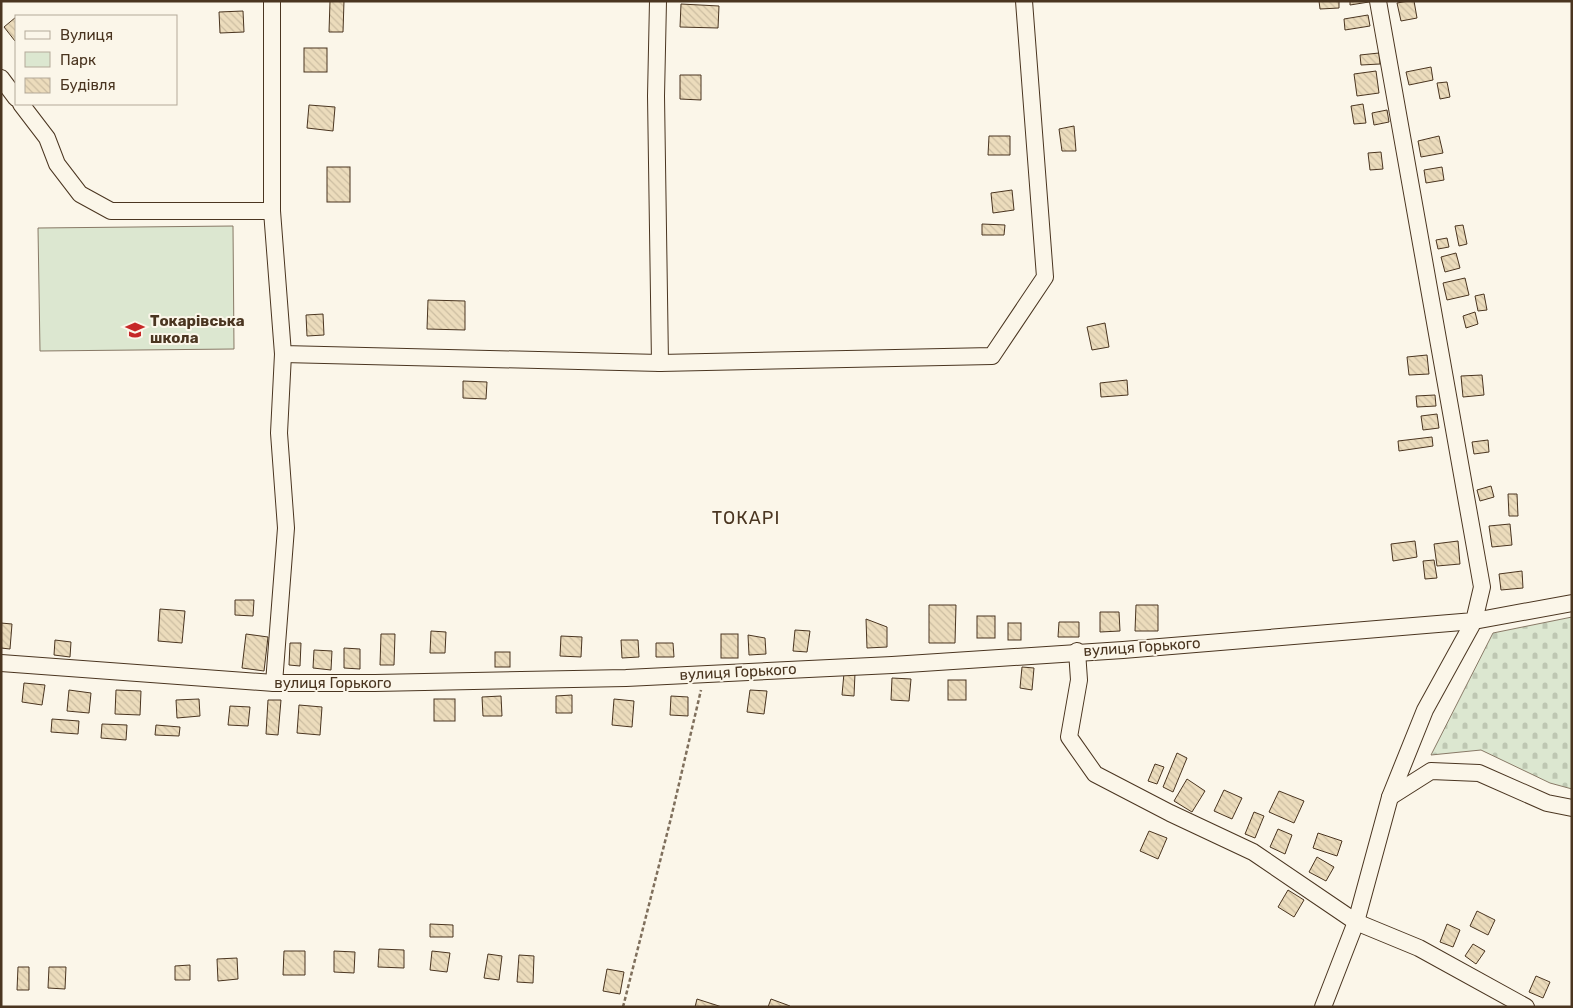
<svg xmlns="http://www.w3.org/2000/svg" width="1573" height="1008" font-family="Rubik,sans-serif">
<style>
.cemetery{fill:url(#cemetery-stones);stroke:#887966}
.park{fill:#dce7d0;stroke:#887966}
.building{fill:url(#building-back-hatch);stroke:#4a3520}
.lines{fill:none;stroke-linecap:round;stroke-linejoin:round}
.minor-casing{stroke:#4a3520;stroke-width:18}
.path{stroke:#7f6f5c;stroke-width:2.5;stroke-dasharray:4 2.5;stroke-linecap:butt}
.minor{stroke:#fbf6e9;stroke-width:16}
.labels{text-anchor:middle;stroke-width:4;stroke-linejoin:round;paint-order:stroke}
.poi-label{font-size:15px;font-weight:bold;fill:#4a3520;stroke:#fbf6e9;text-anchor:start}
.street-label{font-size:15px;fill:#4a3520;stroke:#fbf6e9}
.quarter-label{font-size:18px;letter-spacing:1px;fill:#4a3520;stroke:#fbf6e9}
</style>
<defs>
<pattern id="cemetery-stones" width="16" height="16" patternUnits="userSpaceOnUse" patternTransform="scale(1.25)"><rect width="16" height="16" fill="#dce7d0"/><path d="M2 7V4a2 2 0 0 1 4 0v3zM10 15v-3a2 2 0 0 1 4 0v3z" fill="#bec7b2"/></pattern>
<pattern id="building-back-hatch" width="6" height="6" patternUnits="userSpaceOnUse" patternTransform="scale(1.25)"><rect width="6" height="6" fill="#ecdcbc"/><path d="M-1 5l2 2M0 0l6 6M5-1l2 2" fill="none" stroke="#ccbda1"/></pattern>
</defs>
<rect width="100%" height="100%" fill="#fbf6e9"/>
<path class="cemetery" d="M1572,617V789L1550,783L1481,750L1431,755L1493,633Z"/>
<path class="park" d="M233,226L234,349L40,351L38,228Z"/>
<g class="building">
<path d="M330,1H344L343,32H329Z"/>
<path d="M1319,1H1339V8L1320,9Z"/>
<path d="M1350,1H1369V2L1350,5Z"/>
<path d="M1408,1H1414L1417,18L1401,21L1397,3Z"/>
<path d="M681,4L719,6L718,28L680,27Z"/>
<path d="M243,11L244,32L220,33L219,12Z"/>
<path d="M1368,15L1370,26L1345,30L1344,19Z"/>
<path d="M16,17V40L15,41L4,27Z"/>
<rect x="304" y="48" width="23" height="24"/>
<path d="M1379,53L1380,64L1361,65L1360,55Z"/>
<path d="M1431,67L1433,80L1409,85L1406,72Z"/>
<path d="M1376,71L1379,93L1357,96L1354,74Z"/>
<path d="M680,75H701V100L680,99Z"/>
<path d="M1447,82L1450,97L1440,99L1437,83Z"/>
<path d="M1363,104L1366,123L1354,124L1351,106Z"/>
<path d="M309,105L335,107L333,131L307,128Z"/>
<path d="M1387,110L1389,122L1374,125L1372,113Z"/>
<path d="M1074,126L1076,151H1062L1059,129Z"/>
<path d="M989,136H1010V155H988Z"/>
<path d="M1439,136L1443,153L1421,157L1418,141Z"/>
<path d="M1381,152L1383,169L1370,170L1368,153Z"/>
<rect x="327" y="167" width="23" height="35"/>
<path d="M1442,167L1444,180L1426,183L1424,170Z"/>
<path d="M1012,190L1014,210L993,213L991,193Z"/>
<path d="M982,224L1005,225L1004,235H982Z"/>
<path d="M1463,225L1467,244L1459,246L1455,226Z"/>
<path d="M1447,238L1449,247L1438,249L1436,240Z"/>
<path d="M1456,253L1460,268L1445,272L1441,257Z"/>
<path d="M1465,278L1469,295L1447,300L1443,283Z"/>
<path d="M1484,294L1487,310L1478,311L1475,296Z"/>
<path d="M428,300L465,301V330L427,329Z"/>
<path d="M1475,312L1478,324L1466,328L1463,316Z"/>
<path d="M323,314L324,335L307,336L306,315Z"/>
<path d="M1105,323L1109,347L1092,350L1087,327Z"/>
<path d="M1427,355L1429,374L1409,375L1407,357Z"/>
<path d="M1482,375L1484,395L1463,397L1461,376Z"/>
<path d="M1127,380L1128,395L1101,397L1100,383Z"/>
<path d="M463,381L487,382L486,399L463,398Z"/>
<path d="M1435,395L1436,406L1417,407L1416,396Z"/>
<path d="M1437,414L1439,428L1423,430L1421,416Z"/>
<path d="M1432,437L1433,446L1399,451L1398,441Z"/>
<path d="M1488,440L1489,452L1474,454L1472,442Z"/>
<path d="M1491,486L1494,497L1480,501L1477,490Z"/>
<path d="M1508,494H1517L1518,516H1509Z"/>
<path d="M1510,524L1512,545L1492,547L1489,526Z"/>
<path d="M1415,541L1417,557L1393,561L1391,544Z"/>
<path d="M1458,541L1460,564L1437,566L1434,544Z"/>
<path d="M1434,560L1437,578L1425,579L1423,561Z"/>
<path d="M1522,571L1523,588L1501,590L1499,574Z"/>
<path d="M235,600H254L253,616L235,615Z"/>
<path d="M929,605H956L955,643H929Z"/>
<path d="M1136,605H1158V631H1135Z"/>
<path d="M160,609L185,611L182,643L158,641Z"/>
<path d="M1100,612H1119L1120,631L1100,632Z"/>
<rect x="977" y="616" width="18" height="22"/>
<path d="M866,619L887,627V647L867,648Z"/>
<path d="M1059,622H1079V637H1058Z"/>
<path d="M1,623L12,624L10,649L1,648Z"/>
<rect x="1008" y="623" width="13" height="17"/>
<path d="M795,630L810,631L807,652L793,651Z"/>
<path d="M431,631L446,632L445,653H430Z"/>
<path d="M246,634L268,637L264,671L242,668Z"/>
<path d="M381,634H395L394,665H380Z"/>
<rect x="721" y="634" width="17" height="24"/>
<path d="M748,635L765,638L766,654L749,655Z"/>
<path d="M561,636L582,637L581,657L560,656Z"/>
<path d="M55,640L71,642L70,657L54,655Z"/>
<path d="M621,640H638L639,657L622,658Z"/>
<path d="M290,643H301L300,666L289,665Z"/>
<path d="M656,643H673L674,657H656Z"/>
<path d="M344,648L360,649V669L344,668Z"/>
<path d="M314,650L332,651L331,670L313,668Z"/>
<rect x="495" y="652" width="15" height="15"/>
<path d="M1022,667L1034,668L1032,690L1020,688Z"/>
<path d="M844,673H855L854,696L842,695Z"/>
<path d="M892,678L911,679L909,701L891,700Z"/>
<rect x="948" y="680" width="18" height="20"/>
<path d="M24,683L45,685L42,705L22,702Z"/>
<path d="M69,690L91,693L89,713L67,711Z"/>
<path d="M116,690L141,691L140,715L115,714Z"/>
<path d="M750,690L767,691L764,714L747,712Z"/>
<path d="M572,695V713H556V696Z"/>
<path d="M501,696L502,716H483L482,697Z"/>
<path d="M671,696L688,697V716L670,715Z"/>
<path d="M199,699L200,716L177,718L176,700Z"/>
<rect x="434" y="699" width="21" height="22"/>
<path d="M614,699L634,701L632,727L612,725Z"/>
<path d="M268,700H281L278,735L266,734Z"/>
<path d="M299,705L322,707L320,735L297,733Z"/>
<path d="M230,706L250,707L248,726L228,725Z"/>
<path d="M52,719L79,721L78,734L51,732Z"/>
<path d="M102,724L127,725L126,740L101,738Z"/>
<path d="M156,725L180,727L179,736L155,735Z"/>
<path d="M1177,753L1187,758L1173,792L1163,787Z"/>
<path d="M1155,764L1164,767L1157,784L1148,781Z"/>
<path d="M1187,779L1205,791L1192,812L1174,801Z"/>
<path d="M1224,790L1242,798L1232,819L1214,811Z"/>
<path d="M1279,791L1304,801L1294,823L1269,812Z"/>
<path d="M1254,812L1264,816L1255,838L1245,834Z"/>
<path d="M1278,829L1292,835L1285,854L1270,847Z"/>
<path d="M1149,831L1167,838L1158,859L1140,851Z"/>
<path d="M1318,833L1342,841L1337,856L1313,848Z"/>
<path d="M1317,857L1334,867L1326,881L1309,872Z"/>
<path d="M1288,890L1304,900L1294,917L1278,907Z"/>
<path d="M1477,911L1495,920L1488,935L1470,926Z"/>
<path d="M430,924L453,925V937H430Z"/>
<path d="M1447,924L1460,930L1453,947L1440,942Z"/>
<path d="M1473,944L1485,951L1476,964L1465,956Z"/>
<path d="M379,949L404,950V968L378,967Z"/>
<path d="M284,951H305V975H283Z"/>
<path d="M334,951L355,952L354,973L334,972Z"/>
<path d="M432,951L450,953L447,972L430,970Z"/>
<path d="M488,954L502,956L499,980L484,978Z"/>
<path d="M519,955L534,956L533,983L517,982Z"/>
<path d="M237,958L238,979L218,981L217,959Z"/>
<path d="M190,965V980H175V966Z"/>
<path d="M18,967H29V990H17Z"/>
<path d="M49,967H66L65,989L48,988Z"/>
<path d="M607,969L624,972L620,994L603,991Z"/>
<path d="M1536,976L1550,982L1543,998L1529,992Z"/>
<path d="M697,999L722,1007H695Z"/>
<path d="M771,999L790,1006V1007H768Z"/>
</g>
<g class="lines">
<g class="minor-casing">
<g id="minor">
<path d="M272,1V211L283,354L660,363L992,356L1045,277L1024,1"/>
<path d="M658,1L656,96L660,363"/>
<path d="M1,78L16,98"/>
<path d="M21,104L47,138L57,164L80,194L111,211H272"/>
<path d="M1077,651L1079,680L1069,737L1095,774L1170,813L1253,852L1356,922L1419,948L1526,1007"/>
<path d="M1,663L274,683H375L626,678L892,665L1123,650L1474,621L1482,587L1378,1"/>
<path d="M274,683L286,528L279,433L283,354"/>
<path d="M1390,797L1431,771L1479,773L1547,803L1572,808"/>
<path d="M1323,1007L1356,922L1390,797L1425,710L1474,621L1572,603"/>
</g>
</g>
<path class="path" d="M623,1007L671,818L701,690"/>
<use href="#minor" class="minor"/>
</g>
<defs>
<g id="school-bare" transform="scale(1.5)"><path d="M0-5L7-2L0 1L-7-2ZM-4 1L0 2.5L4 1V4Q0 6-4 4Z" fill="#c62828" stroke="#fbf6e9" stroke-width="2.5" paint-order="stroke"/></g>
</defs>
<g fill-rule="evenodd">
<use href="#school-bare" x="135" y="330"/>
</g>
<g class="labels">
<g class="poi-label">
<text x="150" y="326">Токарівська<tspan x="150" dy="17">школа</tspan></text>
</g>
<g class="street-label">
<text transform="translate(1142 647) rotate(-4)" y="5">вулиця Горького</text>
<text transform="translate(738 672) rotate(-3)" y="5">вулиця Горького</text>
<text x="333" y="688">вулиця Горького</text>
</g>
<g class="quarter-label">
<text x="746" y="524">ТОКАРІ</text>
</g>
</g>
<rect width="1573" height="1008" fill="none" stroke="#4a3520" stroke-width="5"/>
<rect x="15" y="15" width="162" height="90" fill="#fbf6e9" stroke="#b4a999"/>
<rect x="25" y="31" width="25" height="8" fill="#fbf6e9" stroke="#b4a999"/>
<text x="60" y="40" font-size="15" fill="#4a3520">Вулиця</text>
<rect x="25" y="52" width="25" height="15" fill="#dce7d0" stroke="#b4a999"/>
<text x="60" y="65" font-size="15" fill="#4a3520">Парк</text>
<rect x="25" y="78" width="25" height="15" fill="url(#building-back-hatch)" stroke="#b4a999"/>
<text x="60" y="90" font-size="15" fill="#4a3520">Будівля</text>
</svg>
